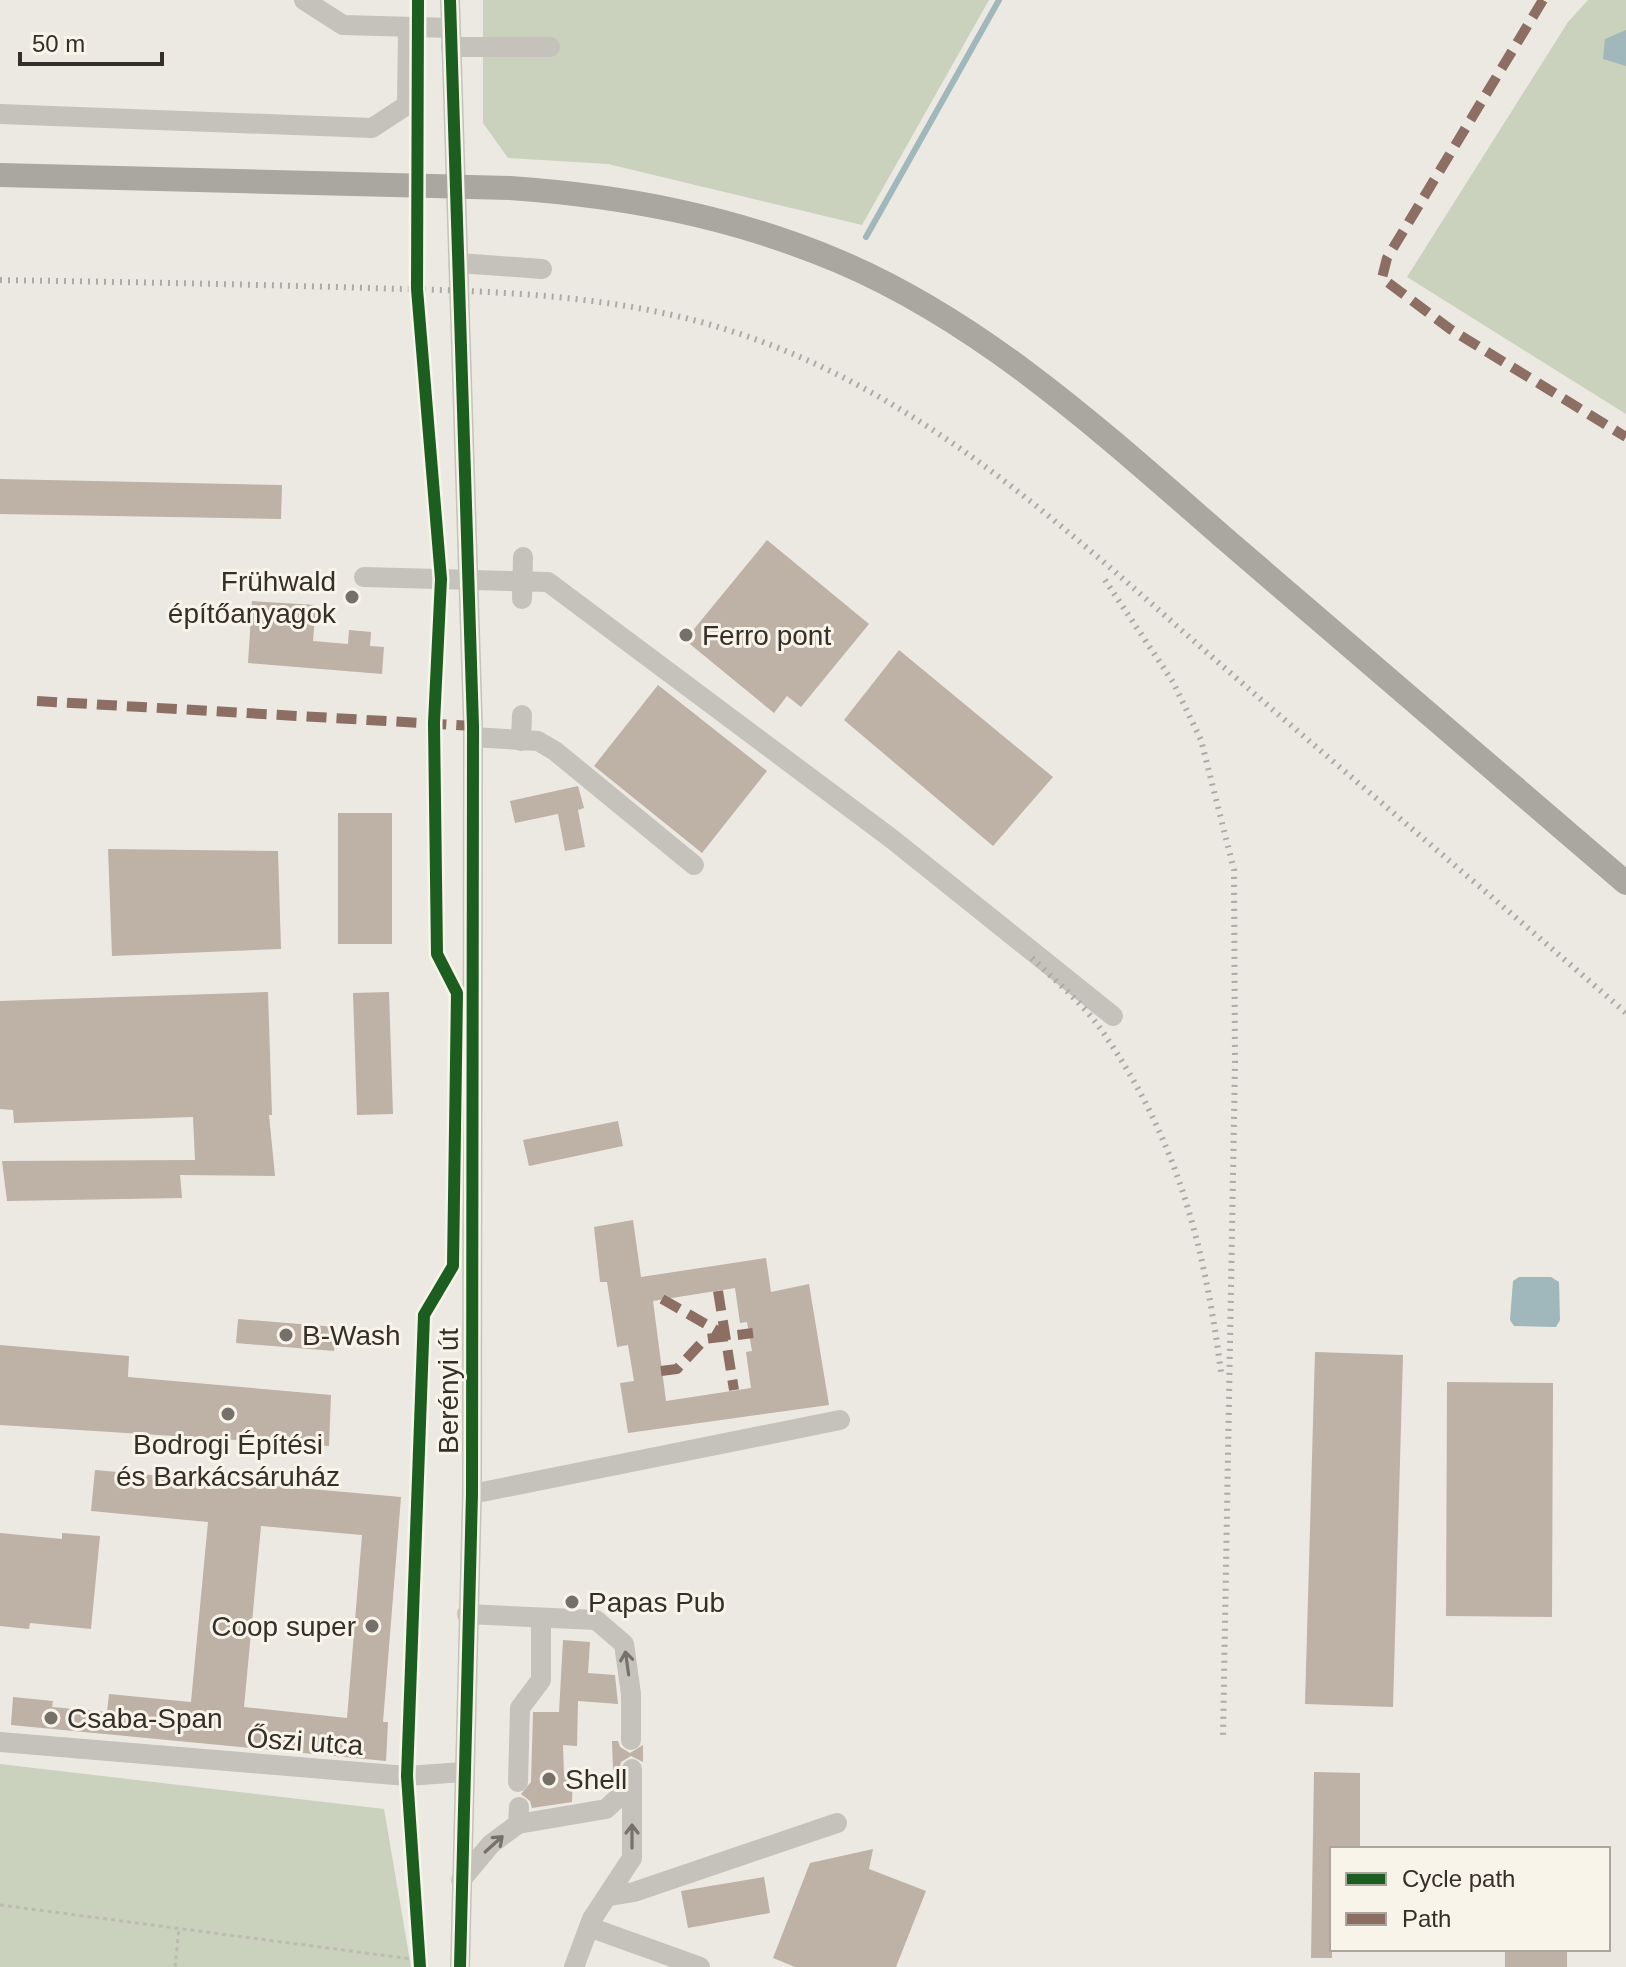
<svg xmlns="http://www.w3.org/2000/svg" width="1626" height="1967" font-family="Arial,sans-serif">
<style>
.green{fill:#cad1bd}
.water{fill:#a0b7bb}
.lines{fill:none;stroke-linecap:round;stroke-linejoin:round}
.stream{stroke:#a0b7bb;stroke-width:6}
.building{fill:#beb1a6;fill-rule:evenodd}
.path{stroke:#bebab3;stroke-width:3;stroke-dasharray:4 4;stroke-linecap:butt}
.minor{stroke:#c5c1bb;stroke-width:20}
.major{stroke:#aaa6a0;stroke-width:24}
.rail{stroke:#adaaa5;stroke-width:6;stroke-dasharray:2 6;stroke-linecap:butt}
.quiet{stroke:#8d6e63;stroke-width:10;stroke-dasharray:20 10;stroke-linecap:butt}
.cycleway-casing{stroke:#f8f4ea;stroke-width:17}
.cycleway{stroke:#1b5e20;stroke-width:12}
.oneway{stroke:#76716b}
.poi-dot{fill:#75706a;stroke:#f8f4ea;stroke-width:3}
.labels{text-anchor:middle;stroke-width:6;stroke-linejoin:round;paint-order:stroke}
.poi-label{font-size:28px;fill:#352f29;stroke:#f8f4ea;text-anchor:start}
.street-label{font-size:28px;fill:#352f29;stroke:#f8f4ea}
</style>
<rect width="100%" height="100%" fill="#ece9e2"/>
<g class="green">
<path d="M483,0H989L862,225L608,164L508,158L483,123Z"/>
<path d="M1588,0H1626V414L1407,277L1568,22Z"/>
<path d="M0,1764L384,1809L411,1967H0Z"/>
</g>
<g class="water">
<path d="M1626,30V66L1603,59L1605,39Z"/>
<path d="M1519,1277H1551L1559,1282L1560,1320L1556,1327L1514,1326L1510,1320L1513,1281Z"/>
</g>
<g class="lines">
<path class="stream" d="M866,237L999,0"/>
</g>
<g class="building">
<path d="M0,479L282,485L281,519L0,514Z"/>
<path d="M767,540L869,624L801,707L787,696L774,713L685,640Z"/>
<path d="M252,601L316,605L313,641L348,644L349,630L371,632L370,646L384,647L382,674L248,663Z"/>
<path d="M899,650L1053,777L993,846L844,720Z"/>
<path d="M658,685L767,771L702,853L594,766Z"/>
<path d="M578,786L584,808L578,810L585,847L565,851L558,814L515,823L510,801Z"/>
<rect x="338" y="813" width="54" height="131"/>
<path d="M108,849L278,851L281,949L112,956Z"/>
<path d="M268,992L272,1115H269L275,1176L180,1175L182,1198L7,1201L2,1161L195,1160L193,1117L14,1123L13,1110L0,1109V1001Z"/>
<path d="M389,992L393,1114L357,1115L353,993Z"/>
<path d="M618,1121L623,1146L529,1166L523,1140Z"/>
<path d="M633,1220L641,1277L766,1258L771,1292L809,1284L829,1405L628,1433L620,1383L634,1381L628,1345L617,1347L607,1282H600L594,1227ZM735,1288L740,1323L747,1322L752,1351L746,1352L751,1388L666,1401L653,1301Z"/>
<path d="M238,1319L336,1327L334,1351L236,1343Z"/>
<path d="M0,1345L129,1356L128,1377L331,1395L329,1446L0,1425Z"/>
<path d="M1315,1352L1403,1355L1393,1707L1305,1704Z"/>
<path d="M1447,1382L1553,1383L1552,1617L1446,1616Z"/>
<path d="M95,1470L401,1497L383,1722H388L386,1761L11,1725L13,1697L53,1701L52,1707L107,1712L109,1694L191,1702L208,1522L91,1511ZM261,1526L362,1535L347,1718L244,1707Z"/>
<path d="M0,1533L62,1539V1533L100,1536L91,1629L30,1623L29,1629L0,1626Z"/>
<path d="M563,1640L590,1642L588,1673L615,1675L618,1704L578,1701L577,1746L563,1745L564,1775L573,1776L572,1802L532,1808L530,1801L521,1794L531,1782L533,1712H559Z"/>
<path d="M612,1741H618L620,1747L630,1753L643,1745V1762L631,1756L621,1762L619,1770H613Z"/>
<path d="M1314,1772L1360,1773V1849H1332V1958H1311Z"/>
<path d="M873,1849L869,1869L926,1891L896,1967H795L773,1958L810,1863Z"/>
<path d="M764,1877L770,1913L688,1928L681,1891Z"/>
<rect x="1505" y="1949" width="62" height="18"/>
</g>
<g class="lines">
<g class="path">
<path d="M0,1905L419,1960"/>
<path d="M175,1967L179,1928"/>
</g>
<g class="minor">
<path d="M304,0L343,25L450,28"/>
<path d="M450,0L473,726L472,1494L460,1967"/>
<path d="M451,47H550"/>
<path d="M0,114L372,128L407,105L408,27"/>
<path d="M459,263L542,269"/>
<path d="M364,577L548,582L892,839L1113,1016"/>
<path d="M522,599L523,557"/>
<path d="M473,737L538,741L555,751L694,865"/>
<path d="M521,741L522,715"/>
<path d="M472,1494L840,1420"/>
<path d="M467,1614L596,1620L624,1644L631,1694V1740"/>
<path d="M0,1742L407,1776L463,1772"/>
<path d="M518,1782L520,1708L541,1680V1618"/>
<path d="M518,1824L606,1809L632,1785"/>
<path d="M461,1880L491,1844L518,1824L519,1807"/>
<path d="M610,1896L634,1892L837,1823"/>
<path d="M589,1927L700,1967"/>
<path d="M574,1967L592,1919L632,1858V1769"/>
</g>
<path class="major" d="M0,175L510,188C624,196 731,216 838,261C987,324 1110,439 1231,544C1363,657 1494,770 1626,883"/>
<g class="rail">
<path d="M0,280C122,282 244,284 366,288C487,291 611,293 728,330C932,394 1083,546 1242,683C1369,793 1499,902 1626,1013"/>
<path d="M1105,580L1173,682L1201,740L1234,870L1235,1062L1223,1737"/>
<path d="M1032,958C1053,979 1079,1000 1097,1024C1175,1132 1204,1241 1221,1372"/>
</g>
<g class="quiet">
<path d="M1543,0L1387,258L1382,278L1450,329L1626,437"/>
<path d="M37,701L473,726"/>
<path d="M718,1291L734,1390"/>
<path d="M662,1299L725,1335"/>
<path d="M661,1371L677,1369L705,1339L753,1333"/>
</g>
<g class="cycleway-casing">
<g id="cycleway">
<path d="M418,0L417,289L441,579L434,723L437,954L457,993L453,1266L424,1315L407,1776L420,1967"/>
<path d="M450,0L473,726L472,1494L460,1967"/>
</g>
</g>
<use href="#cycleway" class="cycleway"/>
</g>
<defs><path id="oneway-shaft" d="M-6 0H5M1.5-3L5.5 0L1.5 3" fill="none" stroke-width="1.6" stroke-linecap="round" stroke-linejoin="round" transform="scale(2)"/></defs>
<g class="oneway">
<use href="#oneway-shaft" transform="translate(627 1663) rotate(-98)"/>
<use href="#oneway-shaft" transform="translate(632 1836) rotate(-90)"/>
<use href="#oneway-shaft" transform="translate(494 1844) rotate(-42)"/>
</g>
<g class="poi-dot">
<circle cx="352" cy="597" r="8"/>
<circle cx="686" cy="635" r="8"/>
<circle cx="286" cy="1335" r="8"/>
<circle cx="228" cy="1414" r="8"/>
<circle cx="572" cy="1602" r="8"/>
<circle cx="372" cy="1626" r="8"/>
<circle cx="51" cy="1718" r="8"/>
<circle cx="549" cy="1779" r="8"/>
</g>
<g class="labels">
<g class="poi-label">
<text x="336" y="591" text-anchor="end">Frühwald<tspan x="336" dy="32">építőanyagok</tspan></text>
<text x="702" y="645">Ferro pont</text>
<text x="302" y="1345">B-Wash</text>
<text x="228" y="1454" text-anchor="middle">Bodrogi Építési<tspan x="228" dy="32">és Barkácsáruház</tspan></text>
<text x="588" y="1612">Papas Pub</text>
<text x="356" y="1636" text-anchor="end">Coop super</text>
<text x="67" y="1728">Csaba-Span</text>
<text x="565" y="1789">Shell</text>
</g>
<g class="street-label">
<text transform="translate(448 1391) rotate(-90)" y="10">Berényi út</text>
<text transform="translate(305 1741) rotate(4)" y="10">Őszi utca</text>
</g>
</g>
<rect x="1330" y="1847" width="280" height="104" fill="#f8f4ea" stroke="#aaa59d" stroke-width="2"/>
<rect x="1346" y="1873" width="40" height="12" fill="#1b5e20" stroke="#aaa59d" stroke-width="2"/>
<text x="1402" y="1887" font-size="24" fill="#352f29">Cycle path</text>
<rect x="1346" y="1913" width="40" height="12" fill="#8d6e63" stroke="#aaa59d" stroke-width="2"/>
<text x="1402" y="1927" font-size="24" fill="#352f29">Path</text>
<path d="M20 52v12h142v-12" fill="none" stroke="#352f29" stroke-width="4"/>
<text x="32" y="52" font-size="24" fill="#352f29" stroke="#f8f4ea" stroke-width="6" paint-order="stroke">50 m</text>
</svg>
